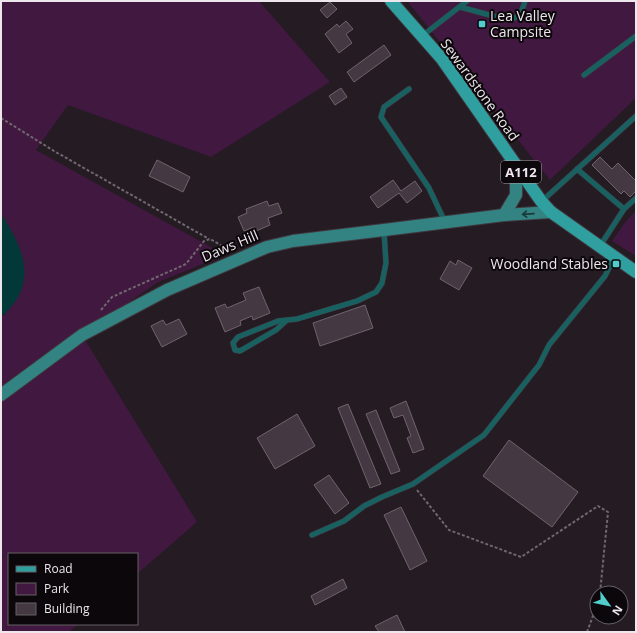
<svg xmlns="http://www.w3.org/2000/svg" width="637" height="633" font-family="'Open Sans',sans-serif">
<style>
.green{fill:#41183f}
.water{fill:#023938}
.building{fill:#443943;stroke:#6f646e}
.lines{fill:none;stroke-linecap:round;stroke-linejoin:round}
.lane-casing{stroke:#40373f;stroke-width:6}
.secondary-casing{stroke:#40373f;stroke-width:14}
.primary-casing{stroke:#40373f;stroke-width:14}
.path{stroke:#70686f;stroke-width:2;stroke-dasharray:3 2;stroke-linecap:butt}
.lane{stroke:#196161;stroke-width:5}
.secondary{stroke:#328382;stroke-width:12}
.primary{stroke:#309f9f;stroke-width:12}
.oneway{stroke:#1b393a}
.poi-dot{fill:#52cdcc;stroke:#0b070a;stroke-width:1.5}
.labels{text-anchor:middle;stroke-width:4;stroke-linejoin:round;paint-order:stroke}
.shield{fill:#0b070a;stroke:#a9a3a8;stroke-width:1}
.shield-label{font-size:13px;font-weight:bold;fill:#ede6ec}
.poi-label{font-size:14px;fill:#ede6ec;stroke:#0b070a;text-anchor:start}
.street-label{font-size:14px;fill:#ede6ec;stroke:#0b070a}
</style>
<rect width="100%" height="100%" fill="#241b23"/>
<g class="green">
<path d="M1,1H259L330,82L211,157L68,105L36,150L225,255L158,282L82,335L197,522L137,574V554H9V624H78L69,632H1V316L6,314V222L1,214Z"/>
<path d="M407,1H636V98L550,180Z"/>
<path d="M636,211V256L612,241L626,221Z"/>
</g>
<path class="water" d="M1,214C19,241 36,274 14,303C10,308 7,313 1,316Z"/>
<g class="building">
<path d="M330,2L337,9L327,18L320,10Z"/>
<path d="M346,21L353,29L346,34L352,43L339,53L325,34L337,24L339,27Z"/>
<path d="M384,45L391,55L354,82L347,72Z"/>
<path d="M341,88L347,97L335,105L329,96Z"/>
<path d="M600,157L612,169L618,163L636,181V191L630,197L624,191L621,194L592,165Z"/>
<path d="M157,160L190,177L183,192L149,176Z"/>
<path d="M393,180L401,191L415,181L422,191L407,203L399,193L378,208L370,197Z"/>
<path d="M267,201L269,206L278,203L282,213L268,218L270,225L256,231L254,227L244,231L238,217L247,213L246,209Z"/>
<path d="M458,260L472,268L459,290L440,279L450,261L456,265Z"/>
<path d="M259,287L270,313L253,320L252,316L240,321L241,325L225,332L215,308L225,304L227,308L246,300L243,293Z"/>
<path d="M365,305L373,328L320,346L313,323Z"/>
<path d="M179,319L187,334L162,347L151,326L163,320L166,325Z"/>
<path d="M406,401L424,449L413,453L407,438L411,436L403,415L394,418L390,408Z"/>
<path d="M348,404L381,484L370,488L338,408Z"/>
<path d="M376,410L400,471L391,474L366,414Z"/>
<path d="M297,414L315,446L275,469L257,438Z"/>
<path d="M509,440L578,492L552,527L483,476Z"/>
<path d="M329,475L349,503L335,514L314,485Z"/>
<path d="M401,507L427,561L410,570L384,515Z"/>
<path d="M343,579L347,588L315,605L311,596Z"/>
<path d="M397,615L405,632H379L375,626Z"/>
</g>
<g class="lines">
<g class="lane-casing">
<g id="lane">
<path d="M460,7L508,20C519,18 522,12 525,1"/>
<path d="M422,36L467,1"/>
<path d="M584,75L636,36"/>
<path d="M409,89L384,107L381,117L429,188L445,222"/>
<path d="M577,169L624,209"/>
<path d="M542,201L636,116"/>
<path d="M600,246L624,209L636,198"/>
<path d="M287,320L276,330L240,351L235,350L233,343L238,337L278,321L297,319L357,301L376,292L382,283L386,263L384,231"/>
<path d="M312,535L344,521L364,506L382,497L413,484L484,435L539,365L549,345L605,276L614,258"/>
</g>
</g>
<g class="secondary-casing">
<g id="secondary">
<path d="M504,215L516,195V165"/>
<path d="M1,395L82,335L167,290L267,247L293,241L384,230L504,215L551,212"/>
</g>
</g>
<g class="primary-casing">
<path id="primary" d="M391,1L442,59L541,201L551,212L636,272"/>
</g>
<g class="path">
<path d="M1,118L54,151L209,239"/>
<path d="M101,310L112,297L186,264L204,241L210,239L229,250"/>
<path d="M417,490L449,530L521,557L598,506L608,512L600,593"/>
<path d="M587,632L597,605"/>
</g>
<use href="#lane" class="lane"/>
<use href="#secondary" class="secondary"/>
<use href="#primary" class="primary"/>
</g>
<defs><path id="oneway-shaft" d="M-6 0H5M1.5-3L5.5 0L1.5 3" fill="none" stroke-width="1.6" stroke-linecap="round" stroke-linejoin="round"/></defs>
<use class="oneway" href="#oneway-shaft" transform="translate(528 214) rotate(176)"/>
<g class="poi-dot">
<rect x="478" y="20" width="8" height="8" rx="2"/>
<rect x="612" y="260" width="8" height="8" rx="2"/>
</g>
<g class="labels">
<rect class="shield" x="501" y="161" width="40" height="22" rx="3"/>
<g class="shield-label">
<text x="521" y="177">A112</text>
</g>
<g class="poi-label">
<text x="490" y="21">Lea Valley<tspan x="490" dy="16">Campsite</tspan></text>
<text x="608" y="269" text-anchor="end">Woodland Stables</text>
</g>
<g class="street-label">
<text transform="translate(480 90) rotate(54)" y="5">Sewardstone Road</text>
<text transform="translate(230 246) rotate(-23)" y="5">Daws Hill</text>
</g>
</g>
<rect width="637" height="633" fill="none" stroke="#ede6ec" stroke-width="4"/>
<rect x="8" y="553" width="130" height="72" fill="#0b070a" stroke="#656064"/>
<rect x="16" y="566" width="20" height="6" fill="#309f9f" stroke="#656064"/>
<text x="44" y="573" font-size="12" fill="#ede6ec">Road</text>
<rect x="16" y="583" width="20" height="12" fill="#41183f" stroke="#656064"/>
<text x="44" y="593" font-size="12" fill="#ede6ec">Park</text>
<rect x="16" y="603" width="20" height="12" fill="#443943" stroke="#656064"/>
<text x="44" y="613" font-size="12" fill="#ede6ec">Building</text>
<g transform="translate(609 605) rotate(123)"><circle r="19" fill="#0b070a" stroke="#656064"/>
<path d="M0-3L7 15L0 10L-7 15Z" fill="#52cdcc"/>
<text y="-6" font-size="11" font-weight="bold" text-anchor="middle" fill="#ede6ec">N</text>
</g>
</svg>
